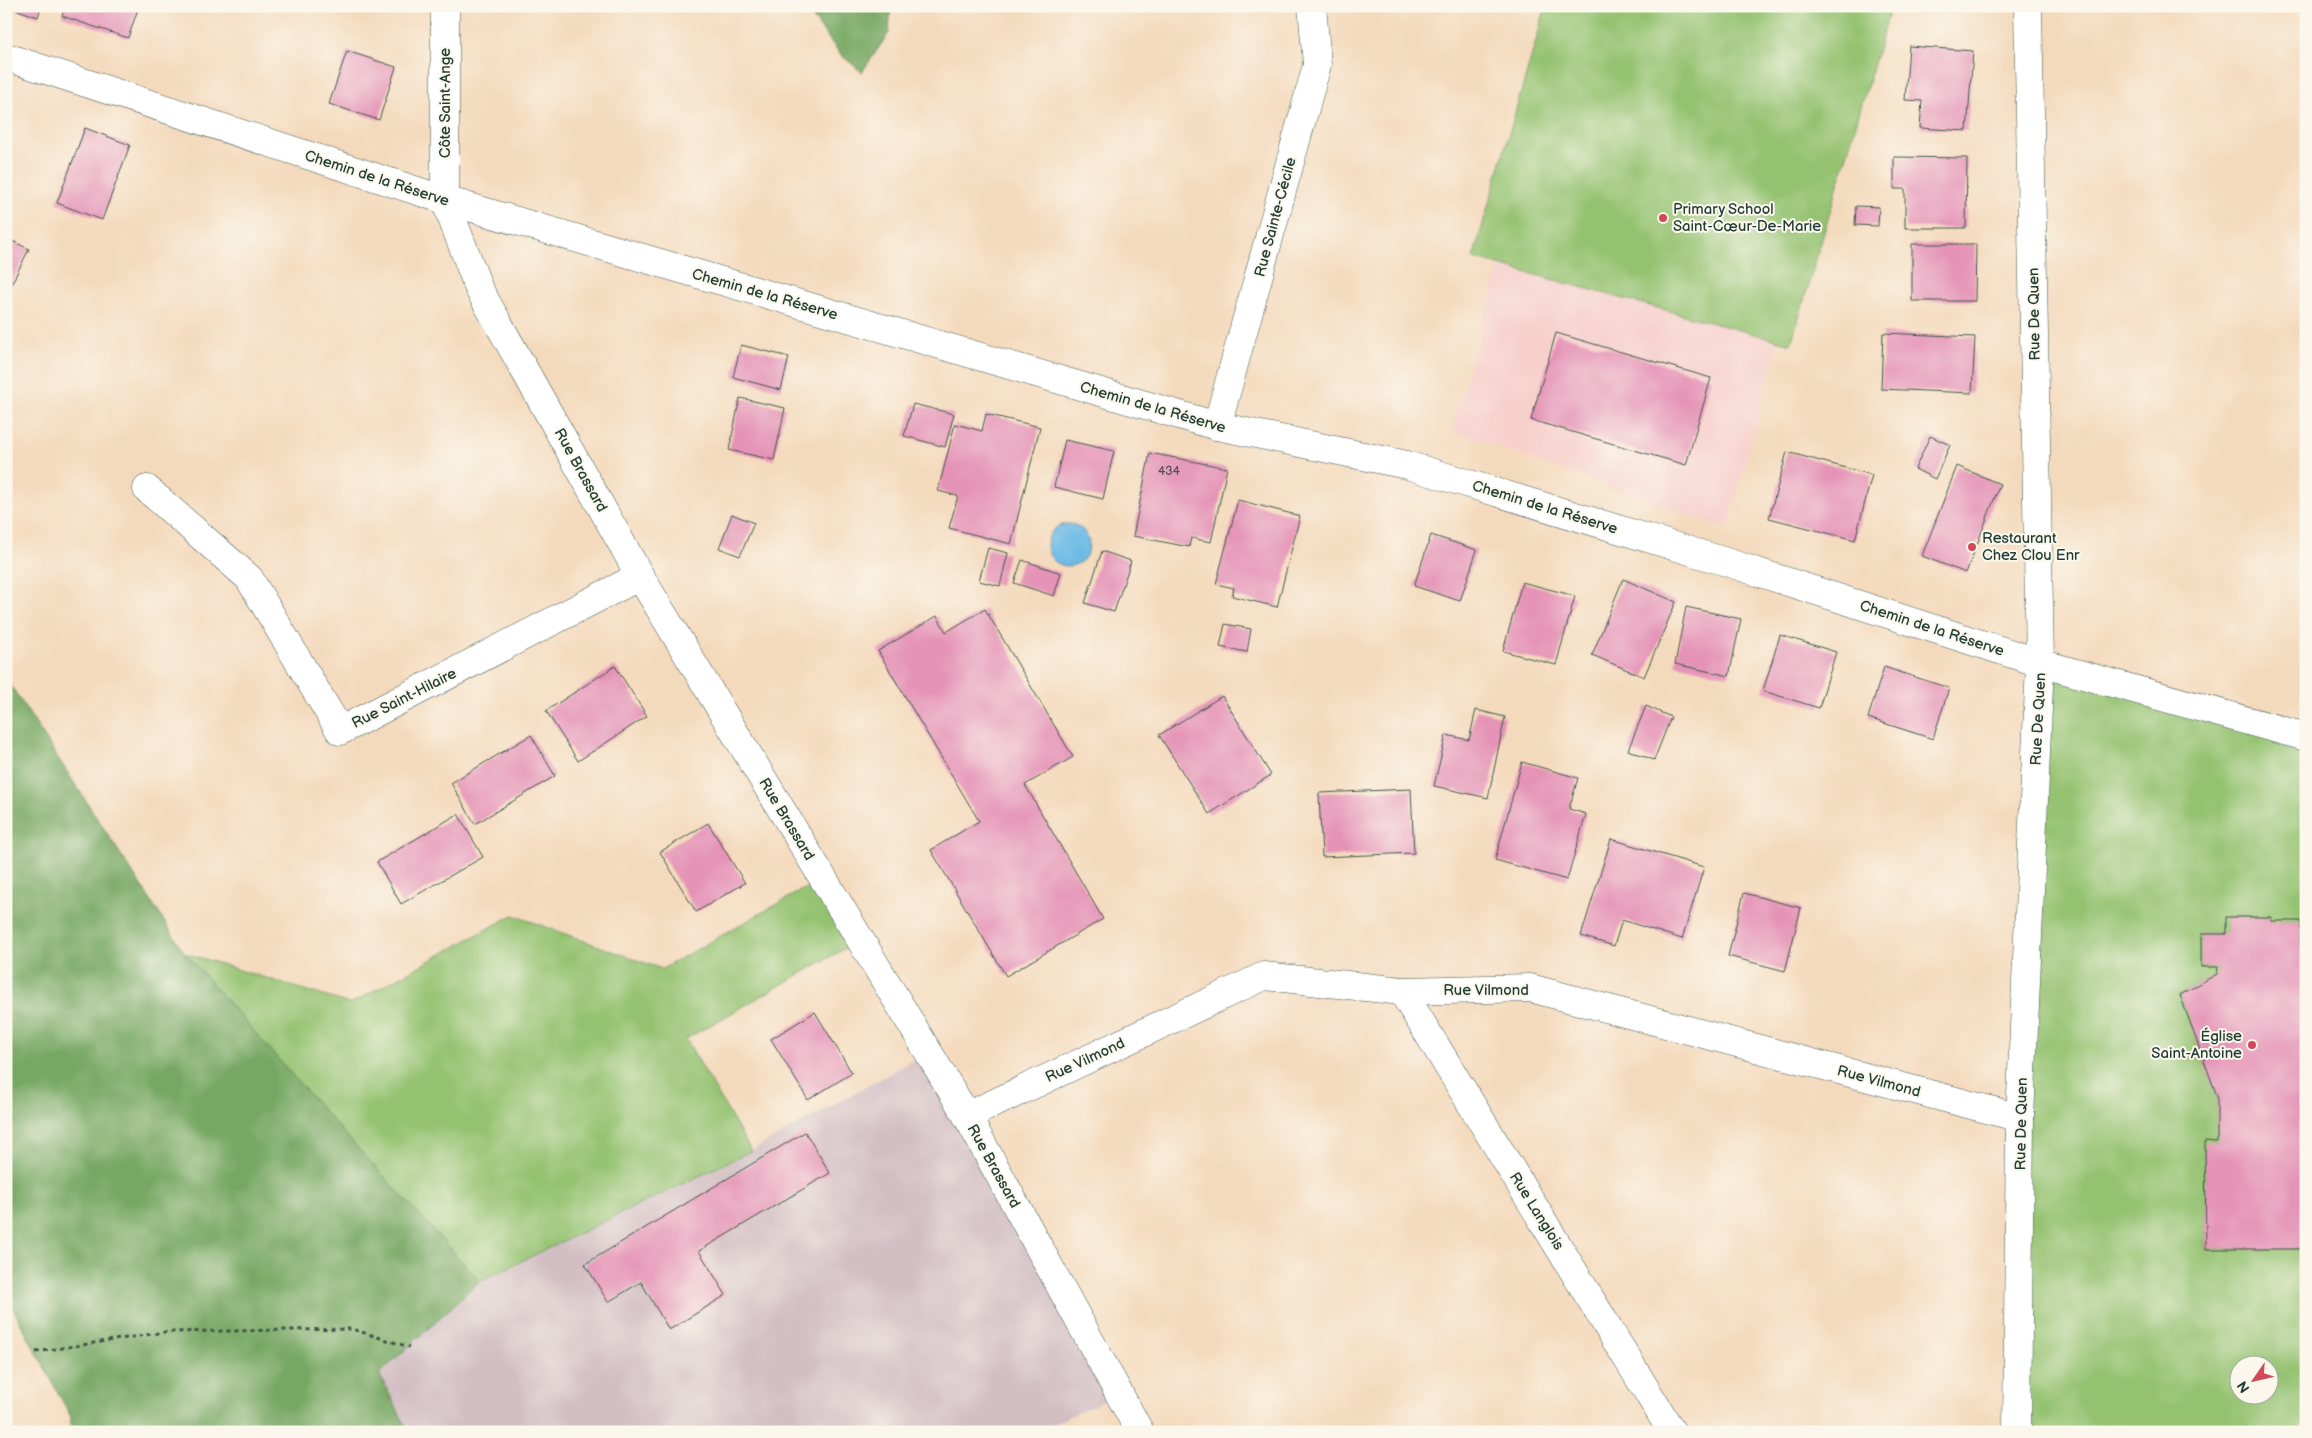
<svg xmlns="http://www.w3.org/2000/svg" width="2312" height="1438" font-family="'Balsamiq Sans',sans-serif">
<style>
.built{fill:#f7d0cc}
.industrial{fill:#d2bec3}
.green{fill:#94c271;stroke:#5a8052;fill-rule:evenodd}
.forest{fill:#77a863;stroke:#4b724c}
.water{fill:#6bbae5;stroke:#457c8c}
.building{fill:#e594b7}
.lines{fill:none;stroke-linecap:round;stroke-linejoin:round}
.minor-casing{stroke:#3f5549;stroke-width:29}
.path{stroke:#3f5549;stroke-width:3;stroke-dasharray:4 4;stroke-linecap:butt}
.minor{stroke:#fff;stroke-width:28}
.poi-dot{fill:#d1495b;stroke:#fbf7ec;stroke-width:2}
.labels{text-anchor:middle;stroke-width:4;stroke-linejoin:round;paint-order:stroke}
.number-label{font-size:12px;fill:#505355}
.street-label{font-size:15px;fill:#1f3d34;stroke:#fbf7ec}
.poi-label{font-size:15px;fill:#1f3d34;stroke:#fbf7ec;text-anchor:start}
</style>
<rect width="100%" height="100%" fill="#fbf7ec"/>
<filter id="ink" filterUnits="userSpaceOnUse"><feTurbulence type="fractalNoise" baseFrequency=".02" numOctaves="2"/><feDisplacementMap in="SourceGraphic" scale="10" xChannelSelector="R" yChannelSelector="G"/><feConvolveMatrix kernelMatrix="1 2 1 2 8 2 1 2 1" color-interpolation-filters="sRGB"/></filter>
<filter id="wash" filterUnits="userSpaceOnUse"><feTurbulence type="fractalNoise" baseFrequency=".0096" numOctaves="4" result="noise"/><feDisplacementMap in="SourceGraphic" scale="20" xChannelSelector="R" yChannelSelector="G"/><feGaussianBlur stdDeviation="1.12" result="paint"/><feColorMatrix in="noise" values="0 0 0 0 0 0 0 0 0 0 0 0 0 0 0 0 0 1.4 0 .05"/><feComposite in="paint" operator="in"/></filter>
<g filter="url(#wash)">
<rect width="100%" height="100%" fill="#f4dabd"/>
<path class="built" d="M1576,6H1871L1727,529L1451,430Z"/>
<path class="industrial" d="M928,1052L1119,1394L1034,1432H409L379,1374L480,1281L751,1151Z"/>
<g class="green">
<path d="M1546,6H1891L1791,344L1473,258Z"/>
<path d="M2040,663L2306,742V947H2301V921H2271V917H2226V934H2201V967H2218L2217,974L2180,995L2217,1096V1142H2205L2206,1249H2306V1432H2017ZM2240,1366H2270V1396H2240Z"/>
<path d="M823,878L860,940L686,1039L751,1151L480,1281L321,1108L185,953L350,1004L513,915L662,969Z"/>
</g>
<g class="forest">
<path d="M804,6H891L889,33L862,72L841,55Z"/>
<path d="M6,678L185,953L321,1108L480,1281L379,1374L409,1432H70L71,1417L6,1296Z"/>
</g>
<circle class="water" cx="1068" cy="545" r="21"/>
<g id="blocks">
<g class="building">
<path d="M6,6H41L38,17Z"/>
<path d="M65,6H139L128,38L62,16Z"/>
<path d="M1909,46L1973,51L1967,131L1920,128L1922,101L1905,100Z"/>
<path d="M347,51L396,67L379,120L329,104Z"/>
<path d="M85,128L130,145L102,220L57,203Z"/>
<path d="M1894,157L1967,158L1966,228H1905V189H1894Z"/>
<path d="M1856,206L1879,207L1878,226L1855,225Z"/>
<path d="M6,238L29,249L6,295Z"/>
<path d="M1912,244H1976L1975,301H1912Z"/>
<path d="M1556,333L1711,378L1686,465L1531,420Z"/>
<path d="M1883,333L1975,337L1972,393L1881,389Z"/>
<path d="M741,345L789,357L781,390L733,377Z"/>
<path d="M740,398L785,408L774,460L729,450Z"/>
<path d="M913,404L954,414L945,447L904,436Z"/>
<path d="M986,414L1040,427L1011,544L949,528L958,496L938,491L955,424L982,431Z"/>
<path d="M1930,436L1950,445L1935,479L1915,469Z"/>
<path d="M1065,440L1114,451L1103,499L1054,487Z"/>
<path d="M1787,452L1872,475L1855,540L1769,518Z"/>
<path d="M1150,453L1227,468L1211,542L1191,538L1189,547L1133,536Z"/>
<path d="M1957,466L2000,484L1966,573L1922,556Z"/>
<path d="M1238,500L1300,516L1277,607L1232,596L1234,588L1216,584Z"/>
<path d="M732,514L754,523L740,556L719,548Z"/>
<path d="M1431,535L1477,550L1460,601L1414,586Z"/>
<path d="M988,548L1008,553L1000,586L979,581Z"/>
<path d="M1102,551L1131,561L1114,612L1085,603Z"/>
<path d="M1022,560L1061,573L1054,596L1014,583Z"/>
<path d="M1623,579L1676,602L1644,677L1592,655Z"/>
<path d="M1522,582L1575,596L1556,665L1503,651Z"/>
<path d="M1686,607L1741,619L1729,676L1675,664Z"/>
<path d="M985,609L1073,757L1025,785L1103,919L1006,976L931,850L979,821L878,651L937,616L946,632Z"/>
<path d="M1225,624L1251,629L1247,652L1220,647Z"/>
<path d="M1780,635L1836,652L1819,708L1763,691Z"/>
<path d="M615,666L647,716L578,761L546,711Z"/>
<path d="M1884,667L1949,688L1933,739L1868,718Z"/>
<path d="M1222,696L1271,775L1209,814L1159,735Z"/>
<path d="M1646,706L1671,717L1654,760L1628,750Z"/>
<path d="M1476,710L1505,717L1488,798L1434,786L1446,735L1469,740Z"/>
<path d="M531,735L555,776L475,824L451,783Z"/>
<path d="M1522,762L1578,778L1569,809L1586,814L1567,880L1495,860Z"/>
<path d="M1411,789L1414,853L1322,857L1319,793Z"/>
<path d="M458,814L483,857L401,904L377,862Z"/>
<path d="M708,823L745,883L696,912L660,852Z"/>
<path d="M1611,839L1704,867L1682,939L1622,920L1614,946L1581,936Z"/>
<path d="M1744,893L1801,908L1785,971L1728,956Z"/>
<path d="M2226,917H2271V921H2301V947H2306V1249H2206L2205,1141L2217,1142V1096L2180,995L2217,974L2218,967H2201V934H2226Z"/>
<path d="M815,1012L852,1073L808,1100L771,1039Z"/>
<path d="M805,1132L830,1173L699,1251L726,1295L669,1330L641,1282L608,1302L585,1264Z"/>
</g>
</g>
</g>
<g filter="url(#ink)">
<use href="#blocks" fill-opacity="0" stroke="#3f5549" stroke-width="1"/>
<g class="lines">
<g class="minor-casing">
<g id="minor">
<path d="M445,6V200L479,289L640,576L967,1116L1140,1432"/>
<path d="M6,57L445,200L1217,426L1407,465L1723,561L2040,663L2306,737"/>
<path d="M1217,426L1317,65L1312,6"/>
<path d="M147,489L249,578L340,731L640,576"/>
<path d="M1402,991L1672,1432"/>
<path d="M967,1116L1264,976L1402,991L1530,988L2020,1118"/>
<path d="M2017,1432L2020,1118L2040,663L2028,6"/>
</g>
</g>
<path class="path" d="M36,1352L165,1332L352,1329L409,1347"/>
<use href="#minor" class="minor"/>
</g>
</g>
<g class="poi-dot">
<circle cx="1663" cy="218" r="5"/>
<circle cx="1972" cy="547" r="5"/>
<circle cx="2252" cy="1045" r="5"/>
</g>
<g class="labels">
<g class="number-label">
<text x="1169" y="475">434</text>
</g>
<g class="street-label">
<text transform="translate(445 103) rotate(-90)" y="5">Côte Saint-Ange</text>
<text transform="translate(377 178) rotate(18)" y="5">Chemin de la Réserve</text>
<text transform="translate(1275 217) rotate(-75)" y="5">Rue Sainte-Cécile</text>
<text transform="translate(765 294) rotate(16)" y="5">Chemin de la Réserve</text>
<text transform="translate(2034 314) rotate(-91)" y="5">Rue De Quen</text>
<text transform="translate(1153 407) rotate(16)" y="5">Chemin de la Réserve</text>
<text transform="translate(581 470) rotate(61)" y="5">Rue Brassard</text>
<text transform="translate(1545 507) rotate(17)" y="5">Chemin de la Réserve</text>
<text transform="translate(1932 628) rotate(18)" y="5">Chemin de la Réserve</text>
<text transform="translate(404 698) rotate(-27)" y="5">Rue Saint-Hilaire</text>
<text transform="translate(2038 719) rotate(-87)" y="5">Rue De Quen</text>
<text transform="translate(787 819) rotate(59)" y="5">Rue Brassard</text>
<text x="1486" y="995">Rue Vilmond</text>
<text transform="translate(1085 1060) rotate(-25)" y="5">Rue Vilmond</text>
<text transform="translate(1879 1081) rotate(15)" y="5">Rue Vilmond</text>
<text transform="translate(2021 1124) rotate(-89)" y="5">Rue De Quen</text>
<text transform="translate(994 1166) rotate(61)" y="5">Rue Brassard</text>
<text transform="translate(1537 1211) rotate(58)" y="5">Rue Langlois</text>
</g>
<g class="poi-label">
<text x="1673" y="214">Primary School<tspan x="1673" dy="17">Saint-Cœur-De-Marie</tspan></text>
<text x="1982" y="543">Restaurant<tspan x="1982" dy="17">Chez Clou Enr</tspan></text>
<text x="2242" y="1041" text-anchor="end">Église<tspan x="2242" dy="17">Saint-Antoine</tspan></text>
</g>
</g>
<rect width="2312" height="1438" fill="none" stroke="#fbf7ec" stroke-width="25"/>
<g transform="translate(2254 1380) rotate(236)"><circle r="24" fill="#fbf7ec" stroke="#a3ada2"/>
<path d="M0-4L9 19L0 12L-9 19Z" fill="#d1495b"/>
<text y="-8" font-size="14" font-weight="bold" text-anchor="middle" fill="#1f3d34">N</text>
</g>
</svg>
